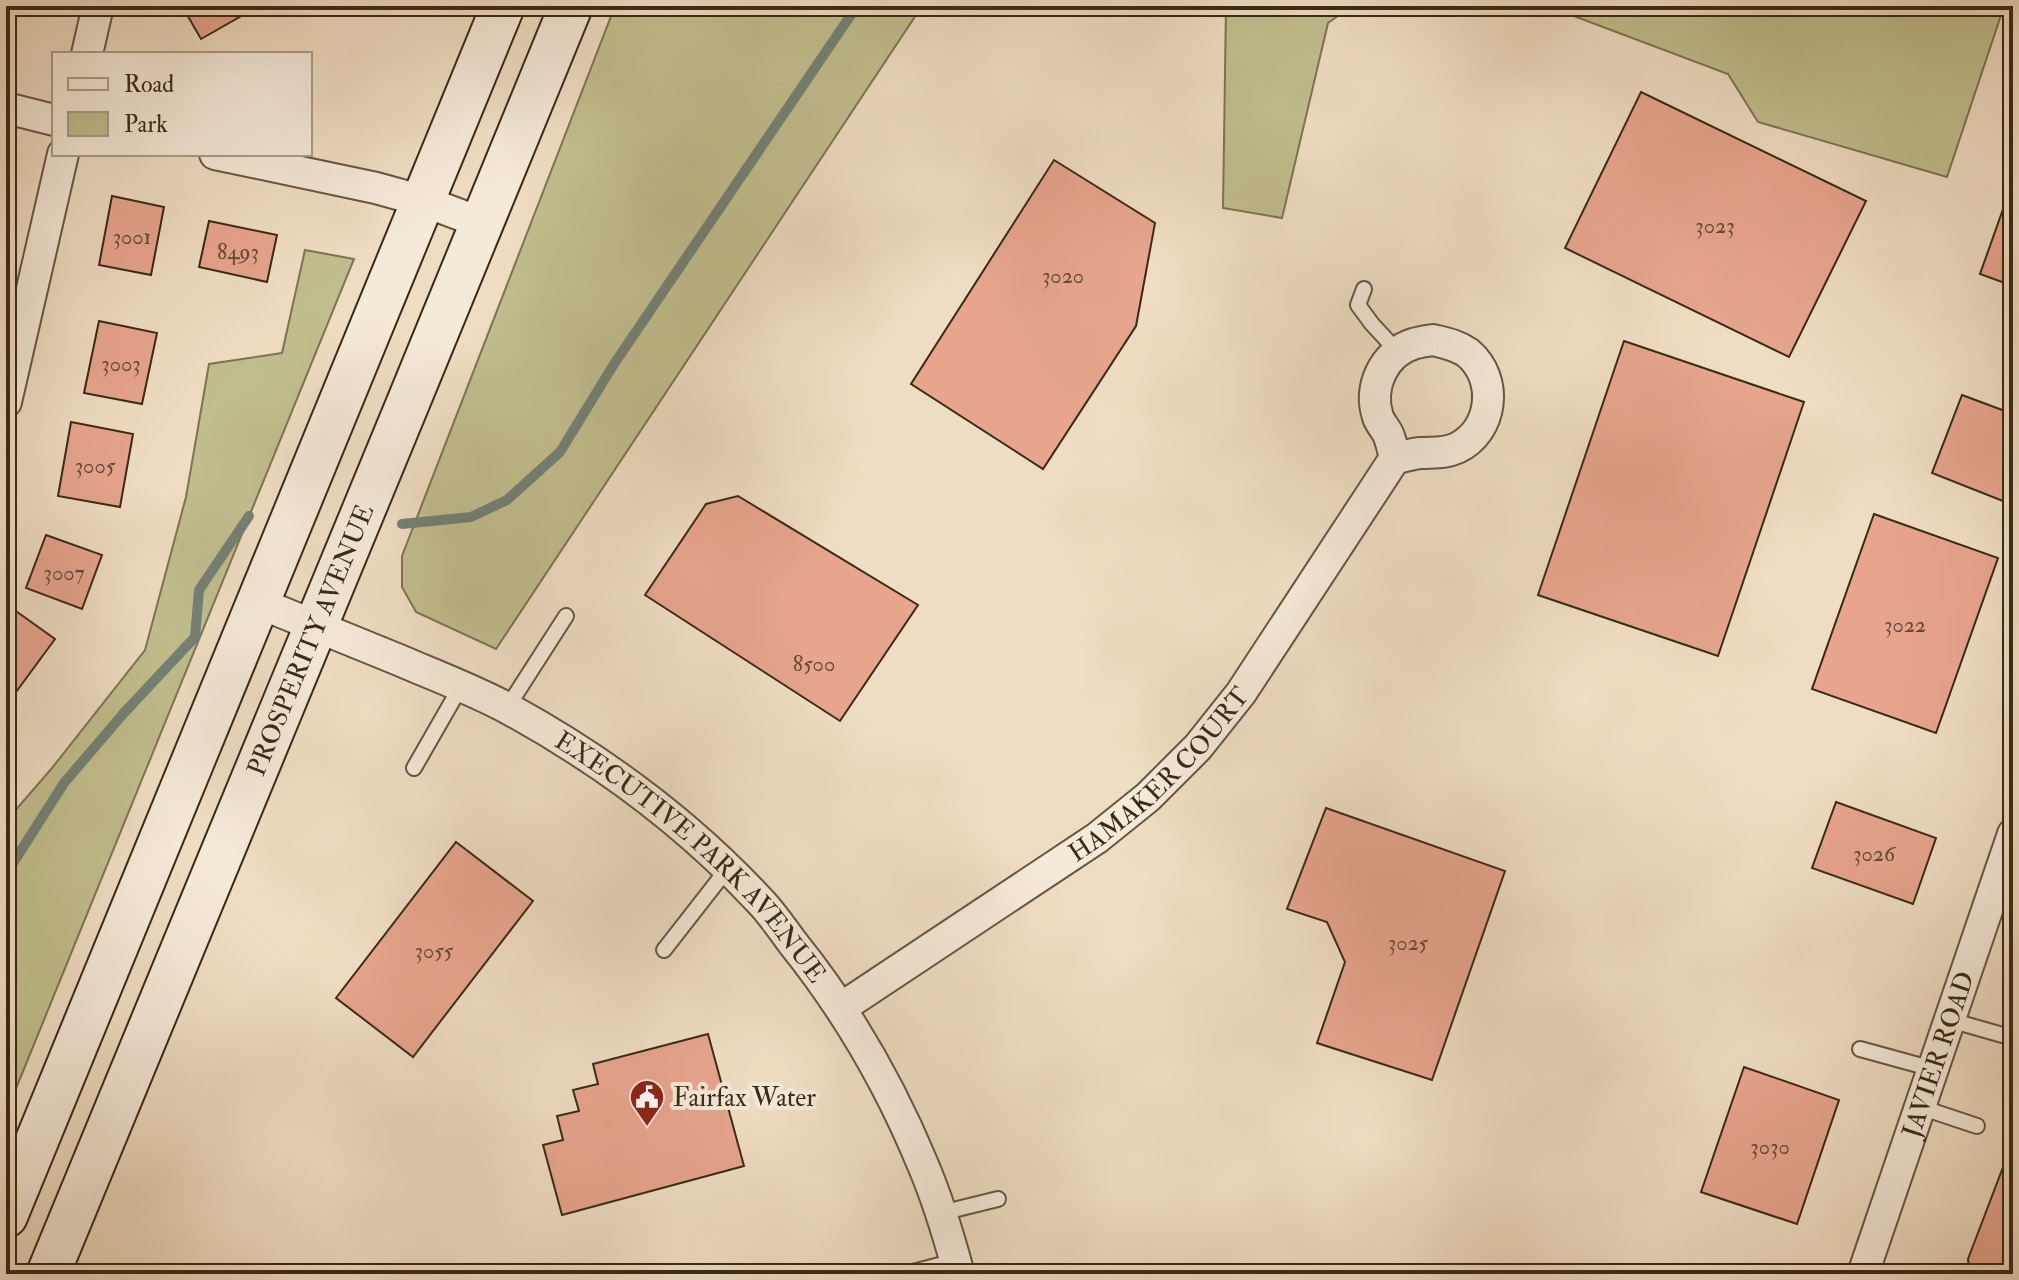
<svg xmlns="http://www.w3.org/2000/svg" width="2019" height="1280" font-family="'IM FELL Double Pica',serif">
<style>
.green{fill:#c1be8e;stroke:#7d7452;stroke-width:2}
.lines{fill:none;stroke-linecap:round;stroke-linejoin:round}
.stream{stroke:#738175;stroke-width:10}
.building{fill:#e7a58e;stroke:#392a16;stroke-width:2}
.service-casing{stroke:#665741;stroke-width:18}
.minor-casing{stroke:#665741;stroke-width:34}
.secondary-casing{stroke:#392a16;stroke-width:46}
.service{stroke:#f5e9d8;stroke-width:14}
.minor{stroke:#f5e9d8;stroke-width:30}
.secondary{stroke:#f5e9d8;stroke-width:42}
.labels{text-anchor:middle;stroke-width:8;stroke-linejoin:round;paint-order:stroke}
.number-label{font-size:22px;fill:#644934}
.street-label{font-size:26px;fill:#392a16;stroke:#f5e9d8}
.poi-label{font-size:26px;fill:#392a16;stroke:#f5e9d8;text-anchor:start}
</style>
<rect width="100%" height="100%" fill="#efddc3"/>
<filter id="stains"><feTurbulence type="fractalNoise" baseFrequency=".0025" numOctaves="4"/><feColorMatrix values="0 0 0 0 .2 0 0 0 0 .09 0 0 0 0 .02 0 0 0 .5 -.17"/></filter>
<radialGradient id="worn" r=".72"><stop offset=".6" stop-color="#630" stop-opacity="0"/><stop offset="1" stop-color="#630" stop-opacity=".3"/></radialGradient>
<g class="green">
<path d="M615,6H922L496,649L416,612L402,587V556Z"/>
<path d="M1226,6H1352L1328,23L1282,218L1223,208Z"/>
<path d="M1415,6H1986L2002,12L1947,177L1758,122L1728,74L1550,7Z"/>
<path d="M305,250L354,259L6,1113V821L52,768L145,650L186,497L209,364L282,353Z"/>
</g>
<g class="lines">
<g class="stream">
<path d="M402,524L471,517L507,500L560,452L614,364L857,6"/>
<path d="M6,874L64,783L123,714L195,637L199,590L249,516"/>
</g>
</g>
<g class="building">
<path d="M182,6H259L201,39Z"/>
<path d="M1641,92L1866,201L1789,357L1565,248Z"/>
<path d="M1054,160L1155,223L1136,326L1043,469L911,384Z"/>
<path d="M2013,181V286L1980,274Z"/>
<path d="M112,196L164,207L151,275L99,265Z"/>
<path d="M209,221L277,235L267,282L199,267Z"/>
<path d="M99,321L157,333L142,404L84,393Z"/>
<path d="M1624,341L1804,402L1718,656L1538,595Z"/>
<path d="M1962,395L2013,414V505L1932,473Z"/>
<path d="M71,422L133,434L120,507L58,496Z"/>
<path d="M738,496L918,605L840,721L645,595L706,504Z"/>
<path d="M1874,514L1998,558L1936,733L1812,689Z"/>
<path d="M46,535L102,555L82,609L26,588Z"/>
<path d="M6,604L55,639L8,703L6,702Z"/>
<path d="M1836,802L1936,838L1913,904L1812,868Z"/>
<path d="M1326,808L1505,871L1432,1080L1317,1043L1345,962L1327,922L1287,909Z"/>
<path d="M456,842L533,901L413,1057L336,998Z"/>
<path d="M708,1034L744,1166L562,1215L543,1145L563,1140L557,1116L579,1111L573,1090L598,1084L593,1064Z"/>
<path d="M1744,1067L1839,1100L1797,1224L1701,1192Z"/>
<path d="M2005,1162L2013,1165V1274H1970L1968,1259Z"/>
</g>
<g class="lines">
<g class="service-casing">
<g id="service">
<path d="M1364,289L1358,305L1372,324L1397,351"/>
<path d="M507,708L566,616"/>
<path d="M414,768L461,686"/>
<path d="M1993,894L2013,902"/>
<path d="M664,950L728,868"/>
<path d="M1950,1020L2013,1038"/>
<path d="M1860,1049L1933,1069"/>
<path d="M1920,1107L1977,1126"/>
<path d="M941,1213L998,1199"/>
<path d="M905,1274L955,1261"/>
</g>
</g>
<g class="minor-casing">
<g id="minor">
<path d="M87,54L98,6"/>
<path d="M6,108L54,120"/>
<path d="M215,154L376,188L423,201L482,223"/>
<path d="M1433,340C1445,343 1457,345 1468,353C1499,379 1493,431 1457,448C1444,454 1433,452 1420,453C1411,454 1403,457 1395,458C1393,450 1391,441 1388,434C1385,428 1380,423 1378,417C1368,387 1384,353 1413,344C1419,342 1426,341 1433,340Z"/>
<path d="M6,402L63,154"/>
<path id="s1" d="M259,603C306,622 352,641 399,660C436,676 474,690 509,709C602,760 686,822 758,899C771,912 781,927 792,942C846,1009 890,1085 923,1165C938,1200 949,1237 959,1274"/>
<path id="s2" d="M841,1008L1097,838L1148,797L1198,747L1241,693L1395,458"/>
<path id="s3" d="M1863,1274L2013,834"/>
</g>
</g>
<g class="secondary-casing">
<g id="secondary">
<path d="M6,1216L503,6"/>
<path id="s4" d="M48,1274L408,403L571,6"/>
</g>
</g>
<use href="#service" class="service"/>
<use href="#minor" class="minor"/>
<use href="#secondary" class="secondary"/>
</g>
<defs>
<g id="civic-pin" transform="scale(1.8)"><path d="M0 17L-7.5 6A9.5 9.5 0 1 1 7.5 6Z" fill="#8f2418" stroke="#f5e9d8"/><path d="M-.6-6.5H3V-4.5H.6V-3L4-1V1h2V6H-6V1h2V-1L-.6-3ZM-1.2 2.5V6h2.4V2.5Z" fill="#fff"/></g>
</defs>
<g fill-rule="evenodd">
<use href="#civic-pin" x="647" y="1097"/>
</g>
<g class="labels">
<g class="number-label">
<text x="1715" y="233">3023</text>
<text x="132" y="244">3001</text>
<text x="238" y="259">8493</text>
<text x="1063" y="283">3020</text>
<text x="121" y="371">3003</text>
<text x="95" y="473">3005</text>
<text x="64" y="580">3007</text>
<text x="1905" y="632">3022</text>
<text x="814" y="671">8500</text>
<text x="1874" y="861">3026</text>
<text x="1408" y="950">3025</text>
<text x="434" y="958">3055</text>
<text x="1770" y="1154">3030</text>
</g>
<g class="street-label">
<text dy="9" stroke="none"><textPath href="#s4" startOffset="686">PROSPERITY AVENUE</textPath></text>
<text dy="9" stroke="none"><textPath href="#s2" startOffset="396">HAMAKER COURT</textPath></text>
<text dy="9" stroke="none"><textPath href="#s1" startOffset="508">EXECUTIVE PARK AVENUE</textPath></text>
<text dy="9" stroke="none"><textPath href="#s3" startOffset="232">JAVIER ROAD</textPath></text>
</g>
<g class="poi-label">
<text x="673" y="1106">Fairfax Water</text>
</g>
</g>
<rect width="2019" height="1280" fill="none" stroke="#efddc3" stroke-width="32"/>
<rect x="8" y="8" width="2003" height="1264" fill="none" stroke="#392a16" stroke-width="4"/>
<rect x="16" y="16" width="1987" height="1248" fill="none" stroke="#392a16" stroke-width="2"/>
<rect x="52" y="52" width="260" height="104" fill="#f5e9d8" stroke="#aa9d8a" stroke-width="2"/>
<rect x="68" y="78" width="40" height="12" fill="#f5e9d8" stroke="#aa9d8a" stroke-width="2"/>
<text x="124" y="92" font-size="24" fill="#392a16">Road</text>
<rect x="68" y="112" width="40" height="24" fill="#c1be8e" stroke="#aa9d8a" stroke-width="2"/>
<text x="124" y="132" font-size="24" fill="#392a16">Park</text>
<rect width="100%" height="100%" filter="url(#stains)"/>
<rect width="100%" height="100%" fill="url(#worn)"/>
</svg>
